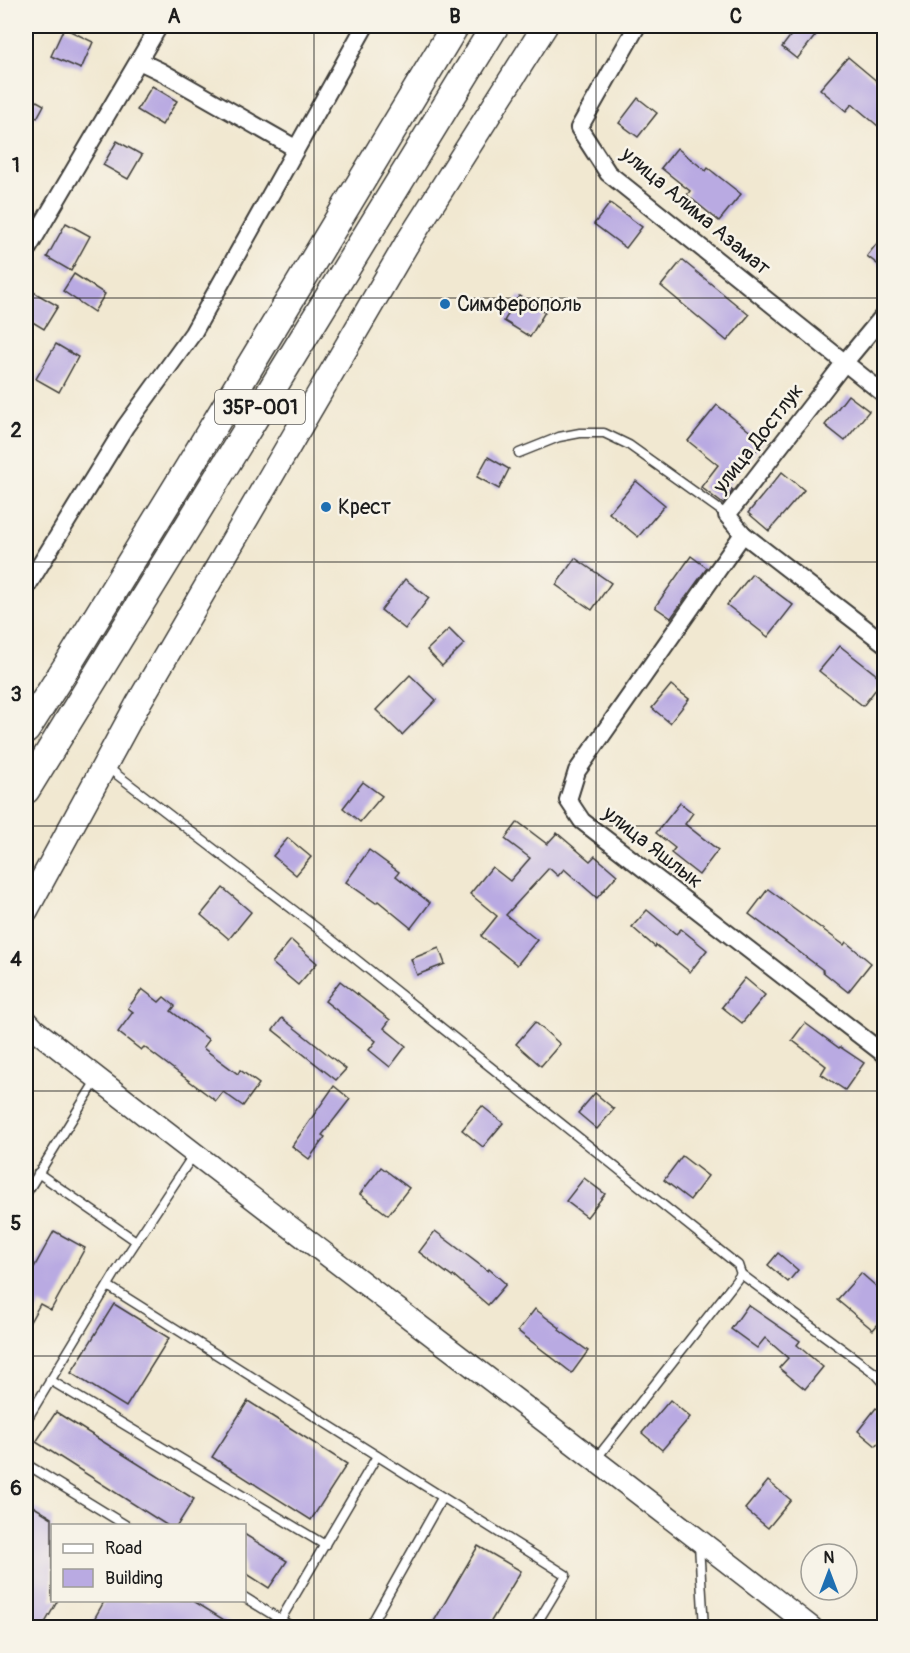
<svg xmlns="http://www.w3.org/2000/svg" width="910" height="1653" font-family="Pangolin,sans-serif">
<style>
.building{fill:#b9aae2}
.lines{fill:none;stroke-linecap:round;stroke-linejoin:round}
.service-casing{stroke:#3c3b37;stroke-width:11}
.minor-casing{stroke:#3c3b37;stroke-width:20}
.tertiary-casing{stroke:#3c3b37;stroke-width:24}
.secondary-casing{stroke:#3c3b37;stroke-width:27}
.primary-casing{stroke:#3c3b37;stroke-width:30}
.service{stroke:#fff;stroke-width:8}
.minor{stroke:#fff;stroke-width:16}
.tertiary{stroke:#fff;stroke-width:21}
.secondary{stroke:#fff;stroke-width:24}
.primary{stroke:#fff;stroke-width:27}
.grid{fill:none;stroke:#1c1c1c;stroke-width:1.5;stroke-opacity:0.55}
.poi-dot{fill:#1f6fb2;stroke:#f7f3e8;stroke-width:2}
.labels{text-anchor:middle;stroke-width:5;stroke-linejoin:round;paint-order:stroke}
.shield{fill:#f7f3e8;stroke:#5e5c59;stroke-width:1.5}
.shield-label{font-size:20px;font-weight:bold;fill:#1c1c1c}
.street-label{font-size:21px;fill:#1c1c1c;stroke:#f7f3e8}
.poi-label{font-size:21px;fill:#1c1c1c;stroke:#f7f3e8;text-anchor:start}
.neatline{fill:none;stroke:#1c1c1c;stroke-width:2}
.grid-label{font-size:20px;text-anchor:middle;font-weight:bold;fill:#1c1c1c}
</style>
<rect width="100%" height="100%" fill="#f7f3e8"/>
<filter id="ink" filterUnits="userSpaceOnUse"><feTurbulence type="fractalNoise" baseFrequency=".0167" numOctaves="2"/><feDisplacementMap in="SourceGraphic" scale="12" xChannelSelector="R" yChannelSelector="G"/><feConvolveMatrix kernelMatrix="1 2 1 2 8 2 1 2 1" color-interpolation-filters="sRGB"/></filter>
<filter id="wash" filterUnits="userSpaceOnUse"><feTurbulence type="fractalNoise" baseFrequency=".008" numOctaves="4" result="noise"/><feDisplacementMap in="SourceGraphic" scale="24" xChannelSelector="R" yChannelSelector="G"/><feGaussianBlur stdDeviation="1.35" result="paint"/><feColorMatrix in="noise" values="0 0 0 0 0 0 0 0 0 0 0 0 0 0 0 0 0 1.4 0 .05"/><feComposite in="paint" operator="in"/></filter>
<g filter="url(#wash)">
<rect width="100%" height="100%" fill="#f1e8d1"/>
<g id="blocks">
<g class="building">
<path d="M798,26H823L797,59L782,47Z"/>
<path d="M64,28L93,42L81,69L51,56Z"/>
<path d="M848,57L885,88V132L852,104L846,111L820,89Z"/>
<path d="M152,86L177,101L162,125L137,110Z"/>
<path d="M26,95L44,105L37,118L26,111Z"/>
<path d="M638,98L657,113L638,137L619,123Z"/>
<path d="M117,141L142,155L128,179L103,165Z"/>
<path d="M677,148L706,171L708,168L741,194L719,221L687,195L690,191L661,168Z"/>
<path d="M610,203L642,227L626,248L594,224Z"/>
<path d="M66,223L90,236L71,271L47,257Z"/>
<path d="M885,233V270L867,256Z"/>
<path d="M682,260L749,315L727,341L661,286Z"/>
<path d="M74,274L105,294L94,312L63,291Z"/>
<path d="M30,290L58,306L44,329L26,318V297Z"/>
<path d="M519,296L545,312L530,337L504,321Z"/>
<path d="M56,344L78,357L59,392L36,379Z"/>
<path d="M848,395L869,411L845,441L825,425Z"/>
<path d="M717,405L763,442L727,486L733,490L723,504L701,487L718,465L688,441Z"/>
<path d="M488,457L509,469L499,489L477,477Z"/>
<path d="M782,472L804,490L769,531L748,513Z"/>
<path d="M636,481L665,505L638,537L609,513Z"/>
<path d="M691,556L707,568L671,618L655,607Z"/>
<path d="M575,558L611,583L592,610L556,585Z"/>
<path d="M752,574L793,605L768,637L727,605Z"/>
<path d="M405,579L429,598L405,629L381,610Z"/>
<path d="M449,629L464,644L442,666L427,650Z"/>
<path d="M840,646L883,680L863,706L819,671Z"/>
<path d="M410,675L436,700L402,735L376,710Z"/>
<path d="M671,685L689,699L670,723L652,708Z"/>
<path d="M363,782L382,796L360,822L343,808Z"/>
<path d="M680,803L693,813L685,824L718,850L699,875L671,853L675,848L656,833Z"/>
<path d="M518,822L547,844L557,833L590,861L595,856L617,875L597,898L564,869L558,876L549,868L506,915L537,940L517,965L481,936L497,916L470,894L492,867L510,881L530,858L505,839Z"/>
<path d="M288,838L311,857L296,875L273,856Z"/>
<path d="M369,850L399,872L396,876L430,903L411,928L378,901L376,903L346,882Z"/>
<path d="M223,888L251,912L229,939L201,915Z"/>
<path d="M768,889L844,945L846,942L871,963L848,992L822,971L823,970L749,914Z"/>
<path d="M647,910L676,934L681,929L707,950L690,972L656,945L655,947L632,927Z"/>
<path d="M291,940L317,963L298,985L272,963Z"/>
<path d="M439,948L445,964L417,975L411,959Z"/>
<path d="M745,978L765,995L742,1023L722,1007Z"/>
<path d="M340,981L390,1020L384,1028L406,1046L390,1067L369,1050L376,1041L325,1001Z"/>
<path d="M142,989L159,1002L164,997L175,1006L171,1011L209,1040L203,1048L238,1074L240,1070L259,1084L243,1106L223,1092L216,1101L144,1047L141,1050L118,1032L133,1012L128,1008Z"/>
<path d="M282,1018L346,1069L336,1080L273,1030Z"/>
<path d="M535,1022L560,1044L541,1066L516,1044Z"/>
<path d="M805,1023L839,1048L840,1047L864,1063L845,1090L821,1074L826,1066L792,1040Z"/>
<path d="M334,1086L350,1099L322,1135L325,1137L309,1159L292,1146Z"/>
<path d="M595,1093L614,1109L597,1129L578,1113Z"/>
<path d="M482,1106L503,1123L483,1147L462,1130Z"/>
<path d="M682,1156L708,1176L690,1200L664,1180Z"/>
<path d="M381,1167L409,1188L388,1215L360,1194Z"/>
<path d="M584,1178L605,1194L587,1217L566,1201Z"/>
<path d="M54,1231L85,1248L51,1310L40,1304L26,1329V1282Z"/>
<path d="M435,1231L488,1271L489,1269L506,1284L488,1305L454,1276L452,1277L419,1252Z"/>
<path d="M778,1253L798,1270L788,1282L768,1265Z"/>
<path d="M861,1273L885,1294V1316L873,1330L837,1300Z"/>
<path d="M114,1304L169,1338L126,1407L71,1373Z"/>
<path d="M748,1305L800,1341L797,1345L823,1367L805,1389L779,1368L788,1358L765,1338L757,1348L731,1329Z"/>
<path d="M535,1309L560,1328L559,1330L588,1351L572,1373L518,1331Z"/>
<path d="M670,1400L690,1417L662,1450L642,1433Z"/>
<path d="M248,1401L347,1464L311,1520L212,1457Z"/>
<path d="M876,1408L885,1414V1435L876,1446L858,1431Z"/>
<path d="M56,1412L194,1499L177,1526H168L36,1442Z"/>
<path d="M768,1481L791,1500L768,1528L745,1509Z"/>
<path d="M26,1502L52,1518V1600H58L42,1628H26Z"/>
<path d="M244,1534L287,1561L269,1588L244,1572Z"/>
<path d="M478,1546L521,1571L487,1628H430Z"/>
<path d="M105,1600H192L237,1628H89Z"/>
</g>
</g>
</g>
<g filter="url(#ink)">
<use href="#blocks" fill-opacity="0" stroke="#3c3b37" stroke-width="1.5"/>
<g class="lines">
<g class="service-casing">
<g id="service">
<path d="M519,453L559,437L580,433H604L629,445L727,515"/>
<path d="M107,767L317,928L738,1265L741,1274L732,1286L596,1459"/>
<path d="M38,1173L136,1241"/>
<path d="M26,1194L97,1079"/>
<path d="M741,1274L876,1374L884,1383"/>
<path d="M108,1286L566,1575L534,1628"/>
<path d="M50,1380L325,1545"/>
<path d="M26,1421L116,1272L194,1154"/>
<path d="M26,1464L127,1526"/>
<path d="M699,1545L704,1628"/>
<path d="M244,1597L294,1628"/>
<path d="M281,1619L377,1456"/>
<path d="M369,1628L442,1498"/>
</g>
</g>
<g class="minor-casing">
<g id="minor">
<path d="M637,26L579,128L608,173L884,394"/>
<path d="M139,61L160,71L295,148"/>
<path d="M26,252L159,26"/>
<path d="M884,315L845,362L727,515L743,534L884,643"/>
<path d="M743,534L577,771L568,800L582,821L884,1054"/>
<path d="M26,588L125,427L193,333L365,26"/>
</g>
</g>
<g class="tertiary-casing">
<path id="tertiary" d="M26,1020L34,1029C292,1231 554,1426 812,1628"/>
</g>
<g class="secondary-casing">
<path id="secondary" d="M26,910L139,702L406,245L545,26"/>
</g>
<g class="primary-casing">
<g id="primary">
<path d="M26,730L70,661L189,467L455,26"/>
<path d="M26,790L495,26"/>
</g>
</g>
<use href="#service" class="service"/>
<use href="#minor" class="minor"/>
<use href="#tertiary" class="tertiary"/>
<use href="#secondary" class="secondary"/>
<use href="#primary" class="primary"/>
</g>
</g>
<path class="grid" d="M314,26V1628M596,26V1628M26,298H884M26,562H884M26,826H884M26,1091H884M26,1356H884"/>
<g class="poi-dot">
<circle cx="445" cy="304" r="6"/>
<circle cx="326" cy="507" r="6"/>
</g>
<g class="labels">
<rect class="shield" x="215" y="390" width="90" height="34" rx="4.5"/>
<g class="shield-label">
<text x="260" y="414">35Р-001</text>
</g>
<g class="street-label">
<text transform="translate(696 211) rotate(40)" y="7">улица Алима Азамат</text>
<text transform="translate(758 438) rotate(-52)" y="7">улица Достлук</text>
<text transform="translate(653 847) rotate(38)" y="7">улица Яшлык</text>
</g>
<g class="poi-label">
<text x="457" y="311">Симферополь</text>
<text x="338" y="514">Крест</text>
</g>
</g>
<rect width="910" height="1653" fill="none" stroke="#f7f3e8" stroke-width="66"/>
<rect x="51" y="1524" width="195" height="78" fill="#f7f3e8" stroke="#9f9d96" stroke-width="1.5"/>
<rect x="63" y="1544" width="30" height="9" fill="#ffffff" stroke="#9f9d96" stroke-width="1.5"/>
<text x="105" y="1554" font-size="18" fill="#1c1c1c">Road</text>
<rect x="63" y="1569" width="30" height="18" fill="#b9aae2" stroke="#9f9d96" stroke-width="1.5"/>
<text x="105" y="1584" font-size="18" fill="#1c1c1c">Building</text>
<g transform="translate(829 1572)"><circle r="28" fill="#f7f3e8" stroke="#9f9d96" stroke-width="1.5"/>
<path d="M0-4.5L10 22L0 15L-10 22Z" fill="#1f6fb2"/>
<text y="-9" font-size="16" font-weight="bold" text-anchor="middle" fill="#1c1c1c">N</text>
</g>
<rect x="33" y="33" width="844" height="1587" class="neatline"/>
<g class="grid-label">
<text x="174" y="23">A</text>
<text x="455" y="23">B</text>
<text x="736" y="23">C</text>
<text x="16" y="172">1</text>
<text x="16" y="437">2</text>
<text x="16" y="701">3</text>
<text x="16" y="966">4</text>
<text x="16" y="1230">5</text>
<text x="16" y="1495">6</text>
</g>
</svg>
